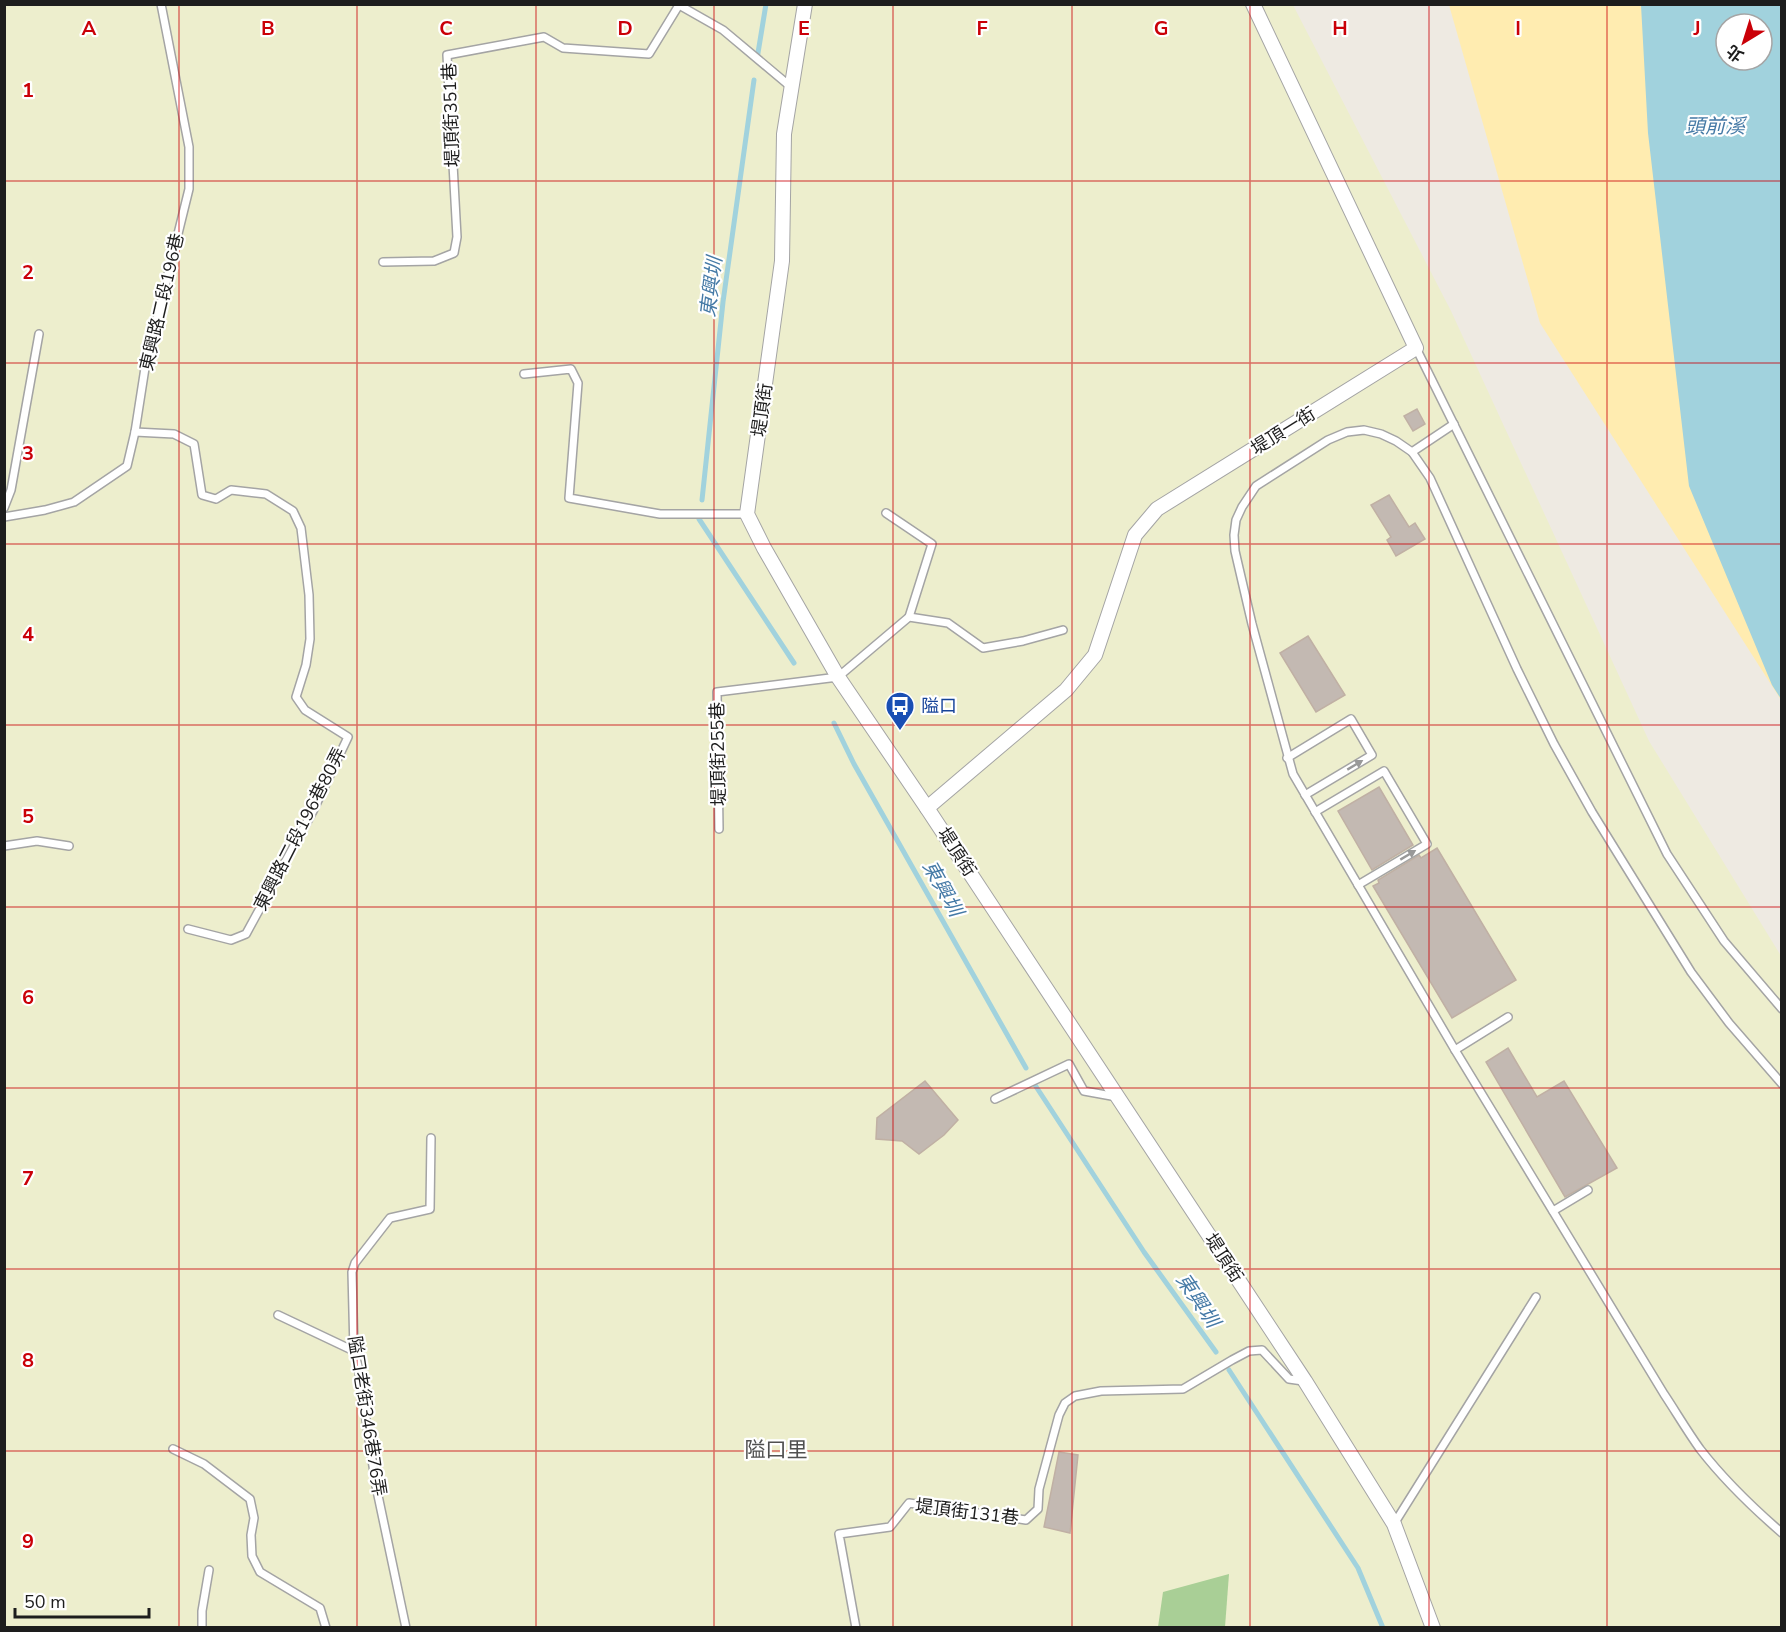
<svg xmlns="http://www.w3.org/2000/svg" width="1786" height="1632" font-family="'Nunito Sans','Noto Sans TC',sans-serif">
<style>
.farmland{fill:#edeecd}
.forest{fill:#a9cf96}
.sand{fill:#ffecb0;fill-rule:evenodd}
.water{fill:#a1d2dd;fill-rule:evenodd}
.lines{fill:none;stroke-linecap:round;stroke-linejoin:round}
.stream{stroke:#a1d2dd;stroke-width:5}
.building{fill:#c3b9b2;stroke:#c0b0a4;stroke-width:1.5}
.lane-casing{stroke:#a4a4a4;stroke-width:10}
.street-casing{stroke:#a4a4a4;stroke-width:16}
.lane{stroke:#fff;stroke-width:7}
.street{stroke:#fff;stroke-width:14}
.oneway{fill:#999}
.grid{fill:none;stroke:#ca0008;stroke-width:1.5;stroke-opacity:0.55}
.labels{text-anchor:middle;stroke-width:4.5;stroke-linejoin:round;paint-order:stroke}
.street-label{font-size:18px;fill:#1d1d1d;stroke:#fff}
.transit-label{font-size:18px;fill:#164399;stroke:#fff;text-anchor:start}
.water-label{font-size:20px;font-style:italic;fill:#457aa6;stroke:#fff}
.quarter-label{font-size:21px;fill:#505050;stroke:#fff}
.grid-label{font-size:20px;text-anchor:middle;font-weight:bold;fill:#ca0008;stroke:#fff;stroke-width:4.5;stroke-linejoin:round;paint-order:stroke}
</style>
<rect width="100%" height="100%" fill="#eeeae2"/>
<path class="farmland" d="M5,5H1293L1451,311L1649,741L1781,956V1627H5Z"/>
<path class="forest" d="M1229,1574L1225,1627H1158L1163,1592Z"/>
<path class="sand" d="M1449,5H1781V700L1540,323ZM1726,24H1762V60H1726Z"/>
<path class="water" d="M1780,4L1782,11L1781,699L1772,685L1689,486L1648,133L1641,5ZM1726,24H1762V60H1726Z"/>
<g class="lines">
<g class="stream">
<path d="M757,59L766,4"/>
<path d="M702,500L723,302L754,80"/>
<path d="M699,519L794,663"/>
<path d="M834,723L854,764L1026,1068"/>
<path d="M1035,1085L1144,1252L1216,1352"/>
<path d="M1229,1370L1358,1568L1383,1628"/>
</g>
</g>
<g class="building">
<path d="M1417,409L1425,424L1413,431L1404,416Z"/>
<path d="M1389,495L1409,527L1415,523L1425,539L1396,556L1387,540L1391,537L1371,505Z"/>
<path d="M1308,636L1345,695L1316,712L1280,653Z"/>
<path d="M1379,787L1413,845L1372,870L1338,811Z"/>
<path d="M1437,848L1516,980L1452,1018L1373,886L1379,883L1378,880L1419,855L1421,858Z"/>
<path d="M1508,1048L1537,1097L1564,1081L1617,1168L1565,1197L1486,1062Z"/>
<path d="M925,1081L958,1120L944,1135L919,1154L902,1141L876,1139L877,1118Z"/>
<path d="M1059,1452L1078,1455L1070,1533L1044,1527Z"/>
</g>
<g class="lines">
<g class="lane-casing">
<g id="lane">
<path d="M383,262L434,261L454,253L457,237L447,55L544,37L563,48L649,54L679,5L723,30L791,87"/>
<path d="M1416,348L1667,854L1724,941L1782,1009"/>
<path d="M524,374L571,369L578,383L569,498L660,514H747"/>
<path d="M135,432L174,434L194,444L202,495L216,499L231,490L266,494L293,511L301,528L309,595L310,639L306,665L296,697L305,710L348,737L313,811L246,934L231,940L188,929"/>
<path d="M1412,452L1454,424"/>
<path d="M4,508L11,490L39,334"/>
<path d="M886,513L932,544L909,617"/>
<path d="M4,517L45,510L74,502L127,466L135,432L145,368L189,189V147L161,4"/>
<path d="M1287,758L1351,719L1372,755L1305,795"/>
<path d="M1315,812L1384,771L1427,844L1358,885"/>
<path d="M719,829L717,692L838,677L909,617L948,623L983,648L1023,641L1063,630"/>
<path d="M4,846L37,841L69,846"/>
<path d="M1455,1050L1508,1017"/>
<path d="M1782,1084L1729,1023L1691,972L1592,812L1554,744L1517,669L1430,478L1412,452L1396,441L1381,434L1364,430L1347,432L1328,440L1256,486L1242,507L1236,520L1234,535L1235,551L1252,624L1293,774L1455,1050L1664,1394C1676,1412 1687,1431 1700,1449C1724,1480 1752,1507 1782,1533"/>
<path d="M995,1099L1069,1064L1084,1091L1117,1097"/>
<path d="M1553,1211L1588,1190"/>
<path d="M278,1315L354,1351"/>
<path d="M173,1449L204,1464L250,1499L254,1518L251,1535L252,1556L260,1572L320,1608L326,1628"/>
<path d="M1394,1524L1536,1297"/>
<path d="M202,1628V1611L209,1570"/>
<path d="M406,1628L376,1486L358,1366L354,1351L352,1272L355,1263L390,1218L430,1209L431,1138"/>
<path d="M856,1628L839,1534L890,1527L909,1503L1026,1520L1038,1509L1039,1489L1059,1415L1065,1403L1075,1396L1101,1391L1183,1389L1232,1360L1249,1351L1262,1350L1289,1379L1303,1381"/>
</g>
</g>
<g class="street-casing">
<g id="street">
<path d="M805,4L784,134L782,261L747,514L764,548L838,677L927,808L1305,1381L1394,1524L1433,1628"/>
<path d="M927,808L1066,690L1095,655L1135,535L1157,509L1416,348L1253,4"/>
</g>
</g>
<use href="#lane" class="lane"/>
<use href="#street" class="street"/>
</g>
<defs><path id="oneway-solid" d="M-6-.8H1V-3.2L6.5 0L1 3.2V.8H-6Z" transform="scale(1.5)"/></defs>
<g class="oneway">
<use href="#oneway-solid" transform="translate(1355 765) rotate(-31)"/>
<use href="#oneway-solid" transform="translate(1408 855) rotate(-31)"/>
</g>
<path class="grid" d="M179,4V1628M357,4V1628M536,4V1628M714,4V1628M893,4V1628M1072,4V1628M1250,4V1628M1429,4V1628M1607,4V1628M4,181H1782M4,363H1782M4,544H1782M4,725H1782M4,907H1782M4,1088H1782M4,1269H1782M4,1451H1782"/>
<defs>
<g id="bus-pin" transform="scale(1.5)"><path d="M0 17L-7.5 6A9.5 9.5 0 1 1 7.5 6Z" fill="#1a4fb4" stroke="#fff"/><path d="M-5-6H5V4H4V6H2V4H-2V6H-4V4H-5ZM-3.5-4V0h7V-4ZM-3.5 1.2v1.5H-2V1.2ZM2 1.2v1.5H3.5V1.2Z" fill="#fff"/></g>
</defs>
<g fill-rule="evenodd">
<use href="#bus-pin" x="900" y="706"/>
</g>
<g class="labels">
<g class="street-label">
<text transform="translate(451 115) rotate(-92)" y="6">堤頂街351巷</text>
<text transform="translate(162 302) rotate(-77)" y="6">東興路二段196巷</text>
<text transform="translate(762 410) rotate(-82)" y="6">堤頂街</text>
<text transform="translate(1283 431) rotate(-32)" y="6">堤頂一街</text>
<text transform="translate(718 754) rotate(-91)" y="6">堤頂街255巷</text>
<text transform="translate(300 829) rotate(-63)" y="6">東興路二段196巷80弄</text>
<text transform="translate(957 852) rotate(57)" y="6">堤頂街</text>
<text transform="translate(1224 1258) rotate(57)" y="6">堤頂街</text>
<text transform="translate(367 1416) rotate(81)" y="6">隘口老街346巷76弄</text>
<text transform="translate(967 1512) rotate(7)" y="6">堤頂街131巷</text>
</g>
<g class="transit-label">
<text x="921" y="712">隘口</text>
</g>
<g class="water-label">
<text x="1715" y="133">頭前溪</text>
<text transform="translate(711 287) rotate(-83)" y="7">東興圳</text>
<text transform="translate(943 888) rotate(61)" y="7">東興圳</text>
<text transform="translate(1198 1300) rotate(56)" y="7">東興圳</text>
</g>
<g class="quarter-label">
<text x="776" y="1457">隘口里</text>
</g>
</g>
<g class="grid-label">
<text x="89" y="35">A</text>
<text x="268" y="35">B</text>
<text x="446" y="35">C</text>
<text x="625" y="35">D</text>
<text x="804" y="35">E</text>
<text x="982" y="35">F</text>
<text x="1161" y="35">G</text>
<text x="1340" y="35">H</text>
<text x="1518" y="35">I</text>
<text x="1697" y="35">J</text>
<text x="28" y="97">1</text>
<text x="28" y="279">2</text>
<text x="28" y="460">3</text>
<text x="28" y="641">4</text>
<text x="28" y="823">5</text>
<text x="28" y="1004">6</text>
<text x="28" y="1185">7</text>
<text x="28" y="1367">8</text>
<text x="28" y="1548">9</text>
</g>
<rect width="1786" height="1632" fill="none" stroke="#1d1d1d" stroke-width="12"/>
<g transform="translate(1744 42) rotate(218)"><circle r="28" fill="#ffffff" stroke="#a5a5a5" stroke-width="1.5"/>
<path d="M0-4.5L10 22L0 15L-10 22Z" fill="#ca0008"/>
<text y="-9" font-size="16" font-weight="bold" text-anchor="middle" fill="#1d1d1d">北</text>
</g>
<path d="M15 1608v9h134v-9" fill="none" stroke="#1d1d1d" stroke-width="3"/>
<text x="24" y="1608" font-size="18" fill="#1d1d1d" stroke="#ffffff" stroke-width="4.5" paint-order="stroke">50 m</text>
</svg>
